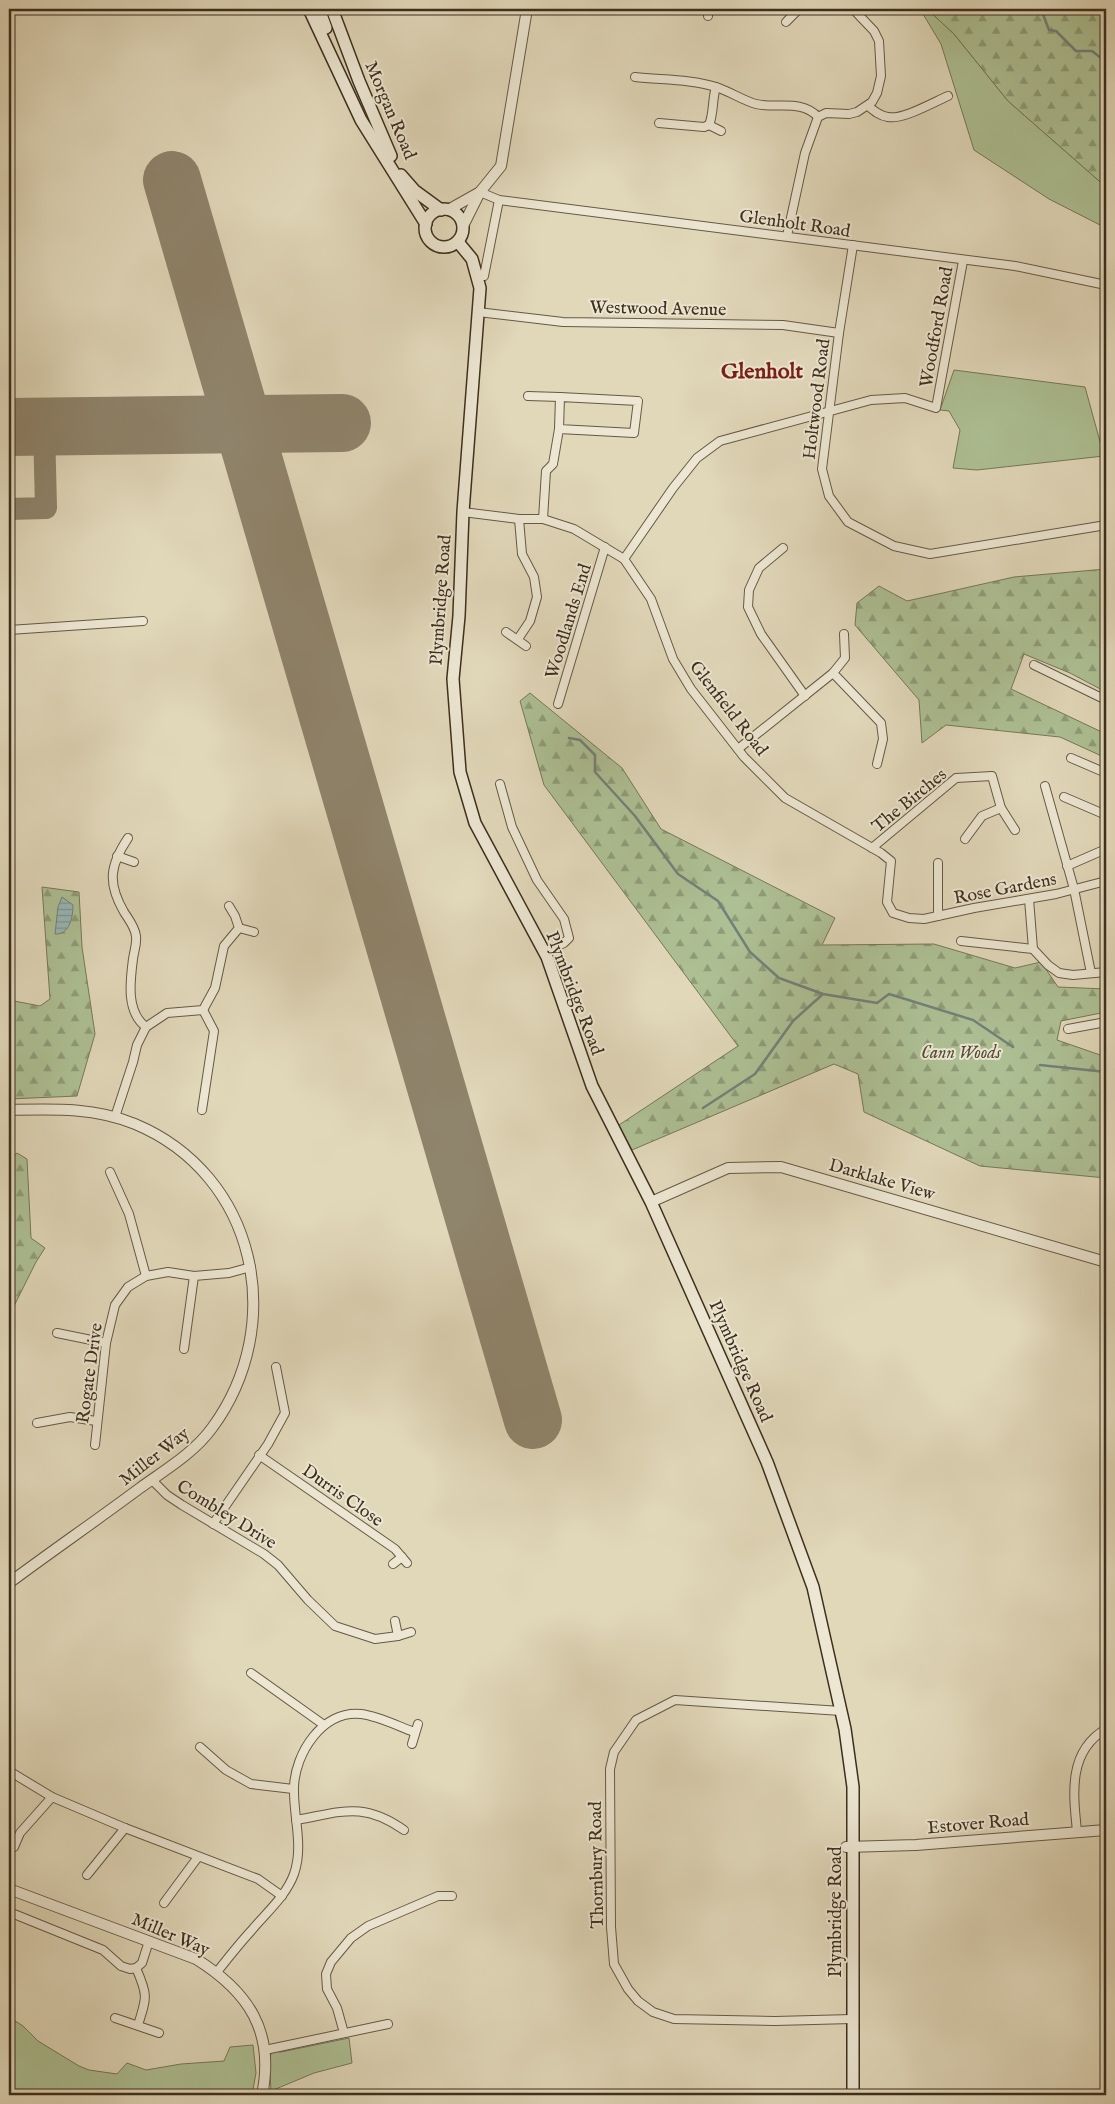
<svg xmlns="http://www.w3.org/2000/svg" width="1115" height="2104" font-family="'IM FELL English',serif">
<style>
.green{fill:#adc094;stroke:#757858}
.forest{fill:url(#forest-firs);stroke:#757858}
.water{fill:url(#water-rules);stroke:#73817a}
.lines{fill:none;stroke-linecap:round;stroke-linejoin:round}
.stream{stroke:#73817a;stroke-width:2.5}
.taxiway{stroke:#8f846c;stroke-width:22}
.runway{stroke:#8f846c;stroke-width:58}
.minor-casing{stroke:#665944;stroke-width:10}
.tertiary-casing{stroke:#665944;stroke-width:12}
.secondary-casing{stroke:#3d2f1d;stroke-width:14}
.minor{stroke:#ece6d2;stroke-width:8}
.tertiary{stroke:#ece6d2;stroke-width:10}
.secondary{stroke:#ece6d2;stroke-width:11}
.labels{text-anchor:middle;stroke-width:4;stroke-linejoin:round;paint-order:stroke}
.street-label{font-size:18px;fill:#3d2f1d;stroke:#ece6d2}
.park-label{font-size:18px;font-style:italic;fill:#534c35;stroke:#ece6d2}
.district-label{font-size:22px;font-weight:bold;fill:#7a1f14;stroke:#ece6d2}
</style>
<defs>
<pattern id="forest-firs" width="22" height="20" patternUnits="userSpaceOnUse" patternTransform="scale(1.25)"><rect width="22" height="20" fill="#adc094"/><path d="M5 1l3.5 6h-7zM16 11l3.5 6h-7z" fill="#8e9c78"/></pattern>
<pattern id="water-rules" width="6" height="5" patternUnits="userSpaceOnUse" patternTransform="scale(1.25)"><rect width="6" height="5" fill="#97b8b8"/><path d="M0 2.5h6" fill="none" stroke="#7c9695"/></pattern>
</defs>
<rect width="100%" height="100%" fill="#e1d8ba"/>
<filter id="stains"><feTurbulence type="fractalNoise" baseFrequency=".004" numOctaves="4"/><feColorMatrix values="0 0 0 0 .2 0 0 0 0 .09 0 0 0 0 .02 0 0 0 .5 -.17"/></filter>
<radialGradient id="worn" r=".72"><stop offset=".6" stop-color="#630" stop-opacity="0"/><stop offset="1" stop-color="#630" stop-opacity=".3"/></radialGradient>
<g class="green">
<path d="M920,9H927L954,34L1008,101L1106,187V228L1049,199L974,150L941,44Z"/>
<path d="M954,370L1085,387L1104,456L977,470L953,468L960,430L949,411L940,410Z"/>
<path d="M9,2017L23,2026L38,2041L79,2066L89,2070L117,2074L127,2063L146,2070L181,2064L224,2061L230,2047L253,2045L256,2073L252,2095H9Z"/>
<path d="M349,2038L352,2063L314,2073L271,2091L269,2057L274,2051L281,2052Z"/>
</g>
<g class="forest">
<path d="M927,9H1100L1106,20V187L1008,101L954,34Z"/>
<path d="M1106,569V692L1070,673L1024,654L1011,689L1106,734V758L1060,737L946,725L922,743L919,700L855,625L857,603L879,586L907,601L1014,577Z"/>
<path d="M530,693L622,768L661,829L835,918L822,945L934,944L1015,968L1041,962L1058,987L1106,989V1012L1061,1021L1057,1040L1106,1057V1178L980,1166L864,1112L858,1074L834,1064L632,1150L619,1125L738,1046L544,785L520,701Z"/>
<path d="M42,887L79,892L82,947L95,1034L77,1096L9,1099V1000L40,1006L50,999Z"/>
<path d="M17,1153L27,1159L31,1238L45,1248L36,1262L9,1316V1160Z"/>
</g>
<path class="water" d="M62,897L73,905C73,916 70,935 55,934L58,907Z"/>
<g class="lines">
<g class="stream">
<path d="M1041,9L1049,30L1056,31L1076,51H1092L1106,62"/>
<path d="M569,738L580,740L595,755V772L635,816L678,874L718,901L750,952L779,978L823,994L877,1003L889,994L973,1020L1013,1047"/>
<path d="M1040,1065L1106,1072"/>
<path d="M703,1108L755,1074L793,1021L823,994"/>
</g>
<path class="taxiway" d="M9,509L46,508L44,427"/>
<g class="runway">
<path d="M172,180L533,1420"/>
<path d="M9,427L342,423"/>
</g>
<g class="minor-casing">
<g id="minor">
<path d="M708,9V16"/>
<path d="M786,22L799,9"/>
<path d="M635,77C661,80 691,79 716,87C729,91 744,101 756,104C777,109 802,99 818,117"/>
<path d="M868,106C874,111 880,116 888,117C903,120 934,102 948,96"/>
<path d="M659,123L704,127L709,125L721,131"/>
<path d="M709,125C714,113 712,99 716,87"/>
<path d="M480,192L499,200L1015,266L1106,285"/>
<path d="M787,236L805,153L818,117L826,113L849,114L857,112L872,102L877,93L881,76L879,41L874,31L853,9"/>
<path d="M853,245L839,333L822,469L829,496L848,522L894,546L930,554L1106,525"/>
<path d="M484,276L499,200"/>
<path d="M478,312L563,322L783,325L839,333"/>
<path d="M528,396L560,397"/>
<path d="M463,512L519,519H543L574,529L624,559L651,599L673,659L691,689L744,757L785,798L881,853L891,861L887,902L893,913L909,918L924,919L974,908L1056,894L1106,881"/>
<path d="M543,519L546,471L553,464L559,429L560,397L638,401L634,433L559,429"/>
<path d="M783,548L759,568L749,590L748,607L761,634L805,696"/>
<path d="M624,559L673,488L697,458L720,441L871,400L905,398L936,408L963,261"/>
<path d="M9,630L143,621"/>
<path d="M506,632L526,646"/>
<path d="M518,639L530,621L537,597L534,577L522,554L519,519"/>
<path d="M1034,665L1106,700"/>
<path d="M833,673L881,723L883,739L877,764"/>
<path d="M558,704L605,547"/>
<path d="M738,749L833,673L845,658L844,634"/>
<path d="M1071,758L1106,773"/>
<path d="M500,784L512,827L537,880L564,919L569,938L564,943L544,952"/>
<path d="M1045,786L1074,889L1091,973"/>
<path d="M1064,797L1106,815"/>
<path d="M128,838C110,865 107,883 124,912C129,920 135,927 136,936C137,944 134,951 133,959C130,982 126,1012 146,1027"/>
<path d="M965,839L982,816L1001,808"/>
<path d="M872,848L956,778L992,776L1001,808L1015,830"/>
<path d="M117,856L134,862"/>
<path d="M1067,866L1106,849"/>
<path d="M1029,899L1033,949L1048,965L1059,973L1073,975L1106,972"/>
<path d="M938,916V863"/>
<path d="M239,928L254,932"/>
<path d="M961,941L1033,949"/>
<path d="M1068,1029L1106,1022"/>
<path d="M202,1110L214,1031L203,1010"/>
<path d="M115,1117L133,1062L137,1045L146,1027L167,1013L203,1010L215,988L224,946L239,928L235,916L229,906"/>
<path d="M110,1172L129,1214L146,1276"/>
<path d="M57,1333L106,1343"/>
<path d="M184,1349L194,1276"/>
<path d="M37,1423L70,1417L96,1421"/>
<path d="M95,1445L106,1343L115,1305L128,1287L146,1276L168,1272L194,1276L229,1273L251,1267"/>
<path d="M259,1455L395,1549L407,1563"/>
<path d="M152,1480L167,1495L182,1505L264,1554L278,1565L308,1600L335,1626L375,1639L398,1636L411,1632"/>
<path d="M213,1524L268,1444L285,1413L276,1367"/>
<path d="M393,1564L402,1557"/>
<path d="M395,1621L398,1636"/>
<path d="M251,1673L324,1725"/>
<path d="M841,1711L675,1700L636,1720L614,1752L610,1769L611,1927L614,1964L628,1989L638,2001L653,2012L674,2019L775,2021L852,2019"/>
<path d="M412,1744L418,1724"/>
<path d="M200,1747L226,1770L251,1784L293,1789"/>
<path d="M9,1771L52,1797L125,1828L258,1879L282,1896"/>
<path d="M296,1820C342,1812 363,1801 404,1830"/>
<path d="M1077,1831C1073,1793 1068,1751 1106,1729"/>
<path d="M14,1847L20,1833L52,1797"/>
<path d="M87,1875L125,1828"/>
<path d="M164,1903L198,1857"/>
<path d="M9,1912L103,1950L121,1966L130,1969L136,1968L142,1963L149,1941"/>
<path d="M136,1968C148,1995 147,1997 138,2025"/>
<path d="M217,1972C228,1958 239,1944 251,1931C266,1913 286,1896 294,1874C304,1845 293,1817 294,1787C295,1754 322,1710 361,1714C378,1716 398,1726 414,1732"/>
<path d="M115,2018L159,2033"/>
<path d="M344,2033L337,2008L327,1989L326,1974L331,1962L351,1938L368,1926L438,1896H452"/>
<path d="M265,2050L388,2024"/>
</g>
</g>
<g class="tertiary-casing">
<g id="tertiary">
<path d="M448,210L480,192"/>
<path d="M463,226L480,192L501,166L527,9"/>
<path d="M9,1110C52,1109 94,1107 135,1124C257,1175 288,1325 212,1428C194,1453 165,1470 140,1488C97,1520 52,1551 9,1583"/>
<path d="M651,1202L728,1168L781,1167L1106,1262"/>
<path d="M846,1847L916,1845L1106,1830"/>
<path d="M9,1889L196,1959C249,1992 275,2032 262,2095"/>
</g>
</g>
<g class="secondary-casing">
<g id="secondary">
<path d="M309,9L361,120L426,224"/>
<path d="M319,9L326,28"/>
<path d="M332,9L359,81L391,156"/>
<path d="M401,175L415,191L441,210"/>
<circle cx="444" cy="228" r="19"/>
<path d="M458,242L472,259L480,288L463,512L459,616L453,679L460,772L475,823L547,957L592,1086L651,1202L767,1462L813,1587L845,1729L853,1787V2095"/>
</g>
</g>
<use href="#minor" class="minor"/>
<use href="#tertiary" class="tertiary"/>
<use href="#secondary" class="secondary"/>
</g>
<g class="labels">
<g class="street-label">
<text transform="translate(391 110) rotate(67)" y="6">Morgan Road</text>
<text transform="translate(795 223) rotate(8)" y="6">Glenholt Road</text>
<text transform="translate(658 308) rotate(1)" y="6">Westwood Avenue</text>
<text transform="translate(936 327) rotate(-80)" y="6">Woodford Road</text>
<text transform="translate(816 399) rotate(-83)" y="6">Holtwood Road</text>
<text transform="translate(440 600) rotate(-86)" y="6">Plymbridge Road</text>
<text transform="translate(568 621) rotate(-73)" y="6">Woodlands End</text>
<text transform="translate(729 708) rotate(52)" y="6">Glenfield Road</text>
<text transform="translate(909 800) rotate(-39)" y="6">The Birches</text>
<text transform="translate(1005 888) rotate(-11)" y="6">Rose Gardens</text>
<text transform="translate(575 993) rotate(69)" y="6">Plymbridge Road</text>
<text transform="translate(882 1179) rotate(16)" y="6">Darklake View</text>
<text transform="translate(741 1361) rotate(66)" y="6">Plymbridge Road</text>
<text transform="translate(89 1373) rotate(-82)" y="6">Rogate Drive</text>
<text transform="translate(154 1456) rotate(-38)" y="6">Miller Way</text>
<text transform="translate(343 1495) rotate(35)" y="6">Durris Close</text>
<text transform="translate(227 1514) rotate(32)" y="6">Combley Drive</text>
<text transform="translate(978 1823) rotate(-5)" y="6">Estover Road</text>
<text transform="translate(596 1865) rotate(-91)" y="6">Thornbury Road</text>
<text transform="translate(835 1912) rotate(-90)" y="6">Plymbridge Road</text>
<text transform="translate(171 1934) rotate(23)" y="6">Miller Way</text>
</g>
<g class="park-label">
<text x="961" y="1058">Cann Woods</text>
</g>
<g class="district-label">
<text x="762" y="378">Glenholt</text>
</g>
</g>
<rect width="1115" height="2104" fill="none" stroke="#e1d8ba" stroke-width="30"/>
<rect x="10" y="10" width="1095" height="2084" fill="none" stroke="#3d2f1d" stroke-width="2.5"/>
<rect x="15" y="15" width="1085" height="2074" fill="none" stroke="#3d2f1d"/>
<rect width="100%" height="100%" filter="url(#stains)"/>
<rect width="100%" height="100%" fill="url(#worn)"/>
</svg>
